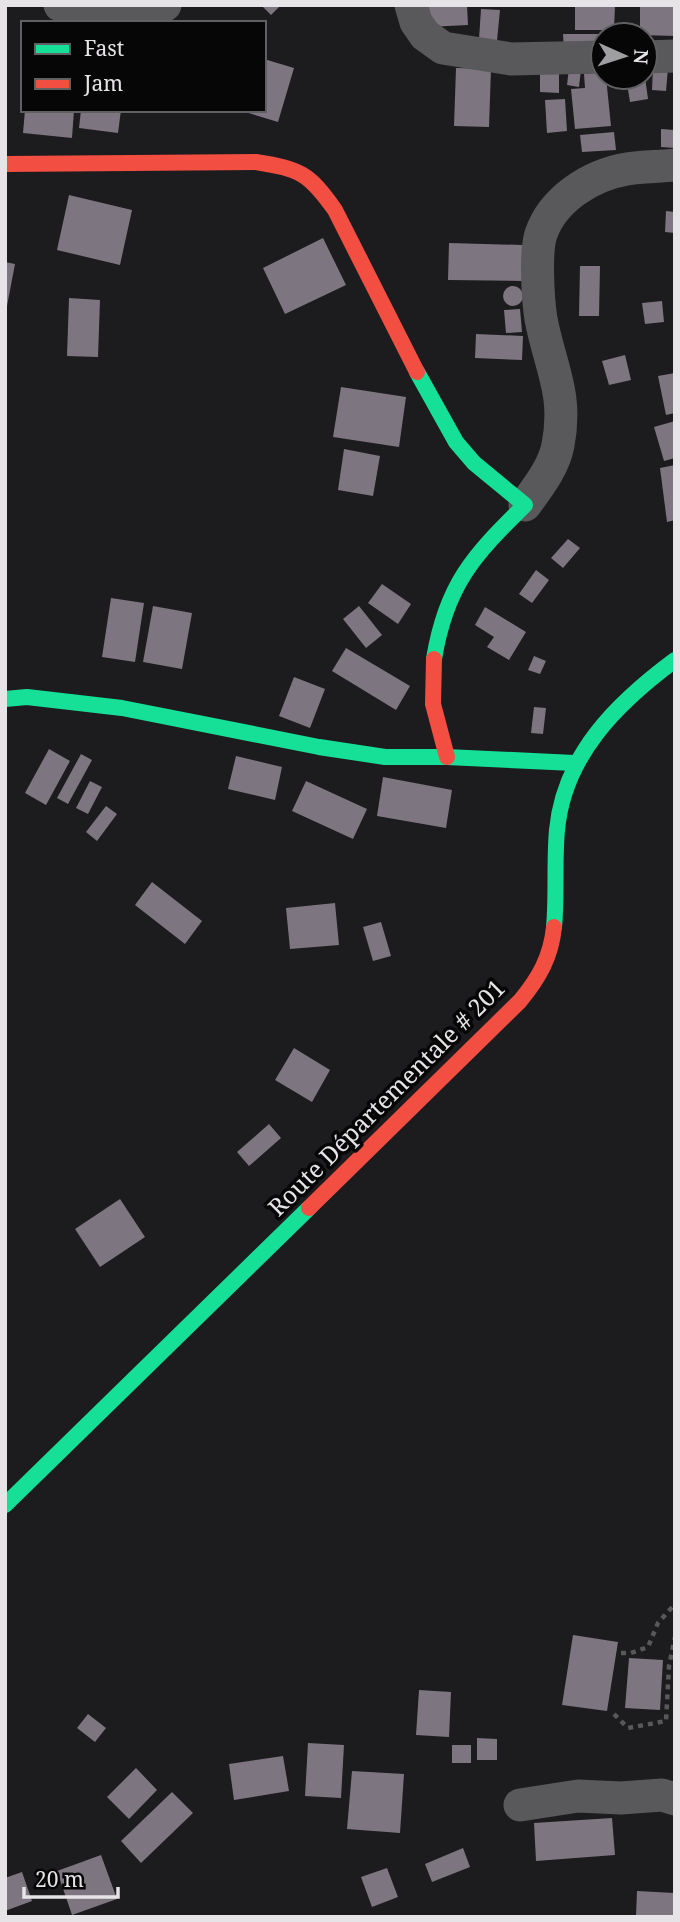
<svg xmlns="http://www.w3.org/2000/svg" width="680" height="1922" font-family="'Noto Serif',serif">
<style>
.building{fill:#7d7580}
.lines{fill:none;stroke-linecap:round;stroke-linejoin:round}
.path{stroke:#585759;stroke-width:4.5;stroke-dasharray:5 5;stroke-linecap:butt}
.street{stroke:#59585a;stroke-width:33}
.fast{stroke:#16e098;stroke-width:16}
.jam{stroke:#f24e42;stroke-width:16}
.labels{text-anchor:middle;stroke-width:7;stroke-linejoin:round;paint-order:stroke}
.street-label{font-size:24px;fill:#e6e4e7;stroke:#070607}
</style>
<rect width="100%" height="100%" fill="#1c1b1d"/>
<g class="building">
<path d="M261,5H281L271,15Z"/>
<path d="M427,5H467L468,25L427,27Z"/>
<path d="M575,5H615L614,30H575Z"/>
<path d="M640,7H675V36L640,35Z"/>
<path d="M481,9L500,10L497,41L479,39Z"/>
<path d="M563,34H603V50L564,51Z"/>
<path d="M264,59L294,68L278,122L242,111L264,110Z"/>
<path d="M653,67L668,68L666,91L652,90Z"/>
<path d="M456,68L491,69L489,127L454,126Z"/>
<path d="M569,68L581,69L579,87L567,85Z"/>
<path d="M540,70H559V93L540,92Z"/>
<path d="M603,72V77H606L611,126L575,129L571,89L585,88L584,74Z"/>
<path d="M626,77H645L648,99L630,102Z"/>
<path d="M565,99L567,131L547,133L545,100Z"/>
<path d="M25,110H74L72,138L23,133Z"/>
<path d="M81,110H121L118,133L79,128Z"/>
<path d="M661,129L675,130V148L661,147Z"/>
<path d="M614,132L616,150L582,152L580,135Z"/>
<path d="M69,195L132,210L120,265L57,250Z"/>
<path d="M666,211L675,212V233L665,232Z"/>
<path d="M323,238L346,285L285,314L263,268Z"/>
<path d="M449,243L523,245V281L448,280Z"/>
<path d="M5,262L15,264L7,306H5Z"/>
<path d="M580,266H600L599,316H579Z"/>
<circle cx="513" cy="296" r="10"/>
<path d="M69,298L100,300L98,357L67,356Z"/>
<path d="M662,301L664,322L645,324L642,303Z"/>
<path d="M520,309L522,332L506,333L504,310Z"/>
<path d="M476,334L523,336L522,360L475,358Z"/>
<path d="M625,355L631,380L609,385L602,361Z"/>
<path d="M675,373V413L666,415L658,376Z"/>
<path d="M341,387L406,397L399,447L333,437Z"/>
<path d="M675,421V458L664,461L654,427Z"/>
<path d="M344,449L380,456L373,496L338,490Z"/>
<path d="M675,465V520L667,522L660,468Z"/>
<path d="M568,539L580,548L563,568L551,558Z"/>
<path d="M536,570L549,580L532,603L519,594Z"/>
<path d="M382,584L411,604L398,624L368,603Z"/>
<path d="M111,598L144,603L135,662L102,657Z"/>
<path d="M153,606L192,613L182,669L143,662Z"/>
<path d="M359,606L382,635L366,648L343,619Z"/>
<path d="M485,607L526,632L509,660L487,647L494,637L475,625Z"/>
<path d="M346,648L410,686L396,710L332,671Z"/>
<path d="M534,656L546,661L540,674L528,670Z"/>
<path d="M294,677L325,689L310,728L279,716Z"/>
<path d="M534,707L546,708L543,734L531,733Z"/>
<path d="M49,749L70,761L46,805L25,793Z"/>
<path d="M81,754L92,760L68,804L57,798Z"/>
<path d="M236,756L282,767L275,800L228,789Z"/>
<path d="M383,777L452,790L446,828L377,816Z"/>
<path d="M90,781L102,787L88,814L76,808Z"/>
<path d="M306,781L367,809L353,839L292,811Z"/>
<path d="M106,806L117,814L97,841L86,832Z"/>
<path d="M152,882L202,921L185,944L135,905Z"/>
<path d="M335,903L339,945L290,949L286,908Z"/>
<path d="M381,922L391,956L373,961L363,927Z"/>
<path d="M294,1048L330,1070L312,1102L275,1080Z"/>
<path d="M269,1124L281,1138L249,1166L237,1152Z"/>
<path d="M120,1199L145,1237L100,1267L75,1229Z"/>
<path d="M573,1635L618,1642L607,1711L562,1705Z"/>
<path d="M629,1658L663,1660L660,1710L625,1708Z"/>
<path d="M419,1690L451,1692L449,1737L416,1735Z"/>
<path d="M88,1714L106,1728L95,1742L77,1728Z"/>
<path d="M477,1738L497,1739V1760H477Z"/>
<path d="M308,1743L344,1745L341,1798L305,1796Z"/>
<rect x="452" y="1745" width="19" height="18"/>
<path d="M283,1756L289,1791L234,1800L229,1764Z"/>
<path d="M136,1768L157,1790L129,1819L107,1797Z"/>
<path d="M352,1771L404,1774L400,1833L347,1829Z"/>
<path d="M172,1792L193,1813L141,1863L121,1841Z"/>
<path d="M612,1818L615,1855L536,1861L534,1823Z"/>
<path d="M463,1848L470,1867L432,1882L425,1864Z"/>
<path d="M101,1855L117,1899L72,1915L57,1871Z"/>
<path d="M387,1868L398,1897L372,1907L361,1877Z"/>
<path d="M22,1872L32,1901L5,1911V1878Z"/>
<path d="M637,1891L675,1893V1917L636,1916Z"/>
</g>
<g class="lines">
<g class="path">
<path d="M621,1653H631L648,1647L658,1623L675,1604"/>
<path d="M614,1714L628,1728L666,1721L669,1666L675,1637"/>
</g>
<g class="street">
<path d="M60,5C84,8 148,20 165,5"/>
<path d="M411,5L416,22L425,35L443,48L511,59L603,57"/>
<path d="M645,57L675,56"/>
<path d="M525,505C538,487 554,467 558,445C568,393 550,367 541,319C538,300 535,252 541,234C553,199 591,175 627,169C642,166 659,167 675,165"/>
<path d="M520,1805L578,1796L621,1798L662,1795L675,1799"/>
</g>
<g class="fast">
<path d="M417,372L456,442L474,463L525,505C473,556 446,585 434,659"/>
<path d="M5,699L27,697L122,708L319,747L385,757H447L574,763"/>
<path d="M554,927C557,895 554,863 557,830C564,755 617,703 675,660"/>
<path d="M5,1505L309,1208"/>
</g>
<g class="jam">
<path d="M5,164L256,162C300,169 309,173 335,210L417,372"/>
<path d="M434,659L433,704L447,757"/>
<path d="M309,1208L520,1001C539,978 551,957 554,927"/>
</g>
</g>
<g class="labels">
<g class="street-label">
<text transform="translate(387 1098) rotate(-45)" y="8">Route Départementale # 201</text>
</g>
</g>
<rect width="680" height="1922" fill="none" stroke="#e6e4e7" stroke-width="14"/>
<rect x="21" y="21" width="245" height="91" fill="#070607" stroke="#605f61" stroke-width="2"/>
<rect x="35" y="44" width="35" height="10" fill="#16e098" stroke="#605f61" stroke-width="2"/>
<text x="84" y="56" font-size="21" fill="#e6e4e7">Fast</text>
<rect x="35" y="79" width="35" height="10" fill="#f24e42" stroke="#605f61" stroke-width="2"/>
<text x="84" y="91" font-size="21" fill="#e6e4e7">Jam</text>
<g transform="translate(624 56) rotate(93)"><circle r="33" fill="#070607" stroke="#605f61" stroke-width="2"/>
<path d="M0-5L12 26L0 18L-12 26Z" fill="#9f9ea0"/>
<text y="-10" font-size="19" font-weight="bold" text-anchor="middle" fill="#e6e4e7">N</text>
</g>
<path d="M24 1887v10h94v-10" fill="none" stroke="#e6e4e7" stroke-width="3.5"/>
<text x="35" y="1887" font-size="21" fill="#e6e4e7" stroke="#070607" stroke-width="5" paint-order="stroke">20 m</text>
</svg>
